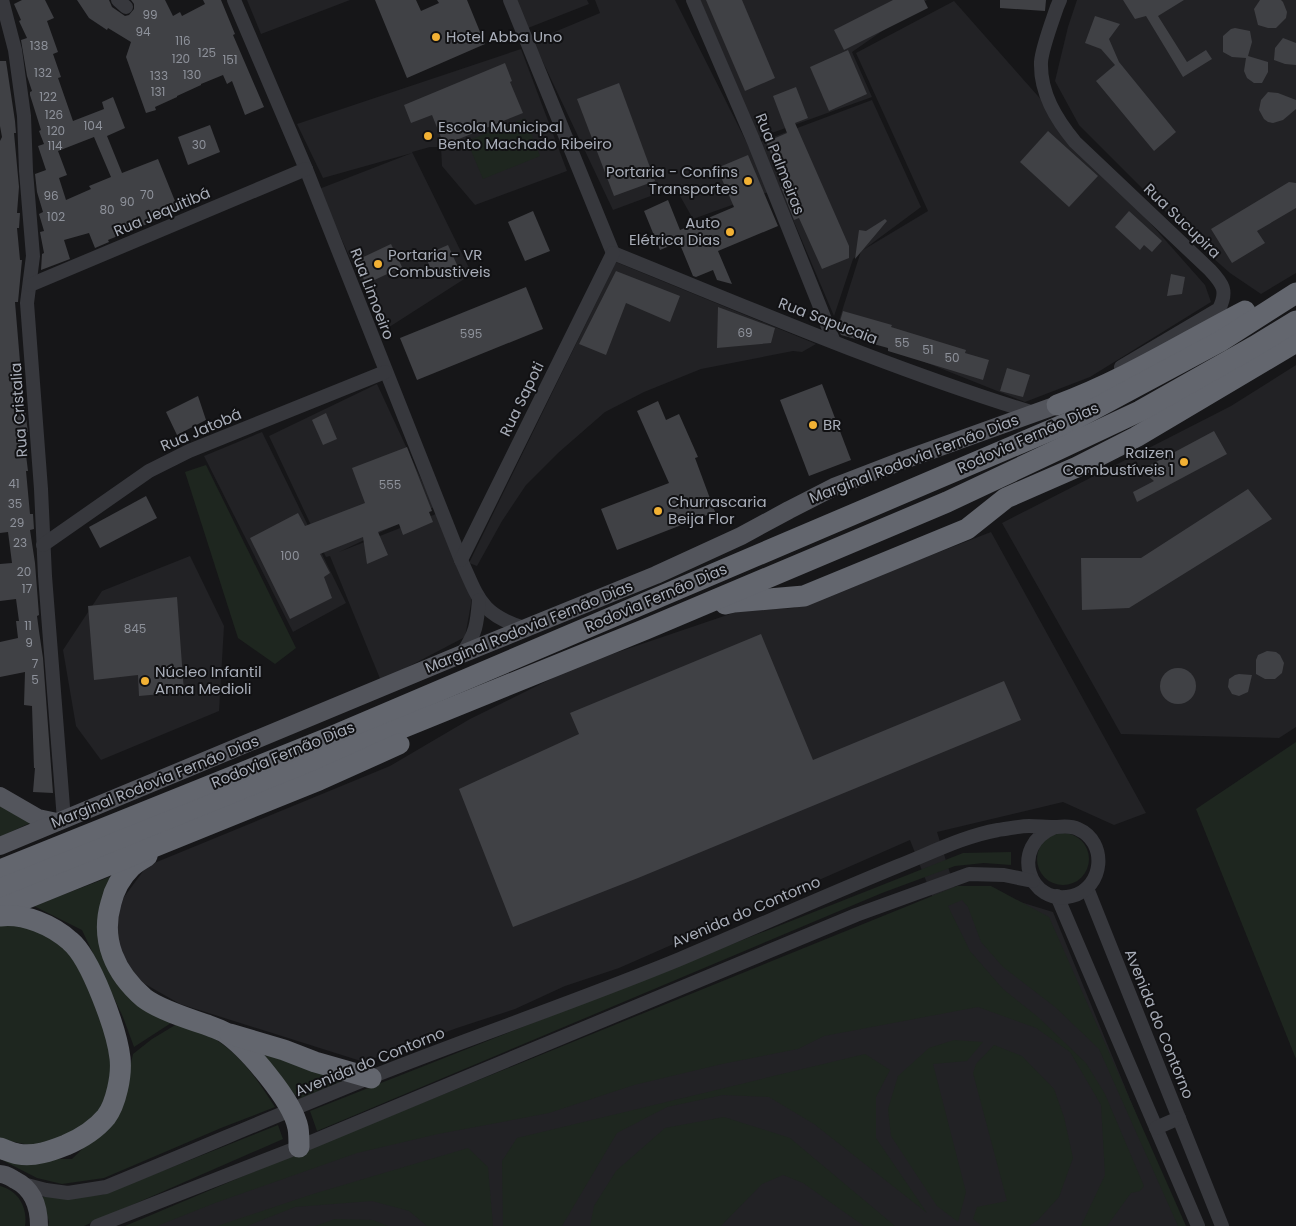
<svg xmlns="http://www.w3.org/2000/svg" width="1296" height="1226" font-family="Poppins,sans-serif">
<style>
.built{fill:#222225}
.green{fill:#1e261f}
.building{fill:#404145;fill-rule:evenodd}
.lines{fill:none;stroke-linecap:round;stroke-linejoin:round}
.minor{stroke:#37383d;stroke-width:14}
.major{stroke:#53555c;stroke-width:18}
.highway{stroke:#63666e;stroke-width:21}
.poi-dot{fill:#f2b134;stroke:#111113;stroke-width:2}
.labels{text-anchor:middle;stroke-width:4;stroke-linejoin:round;paint-order:stroke}
.number-label{font-size:12px;fill:#8e929b}
.poi-label{font-size:15px;fill:#a8adb8;stroke:#111113;text-anchor:start}
.street-label{font-size:15px;fill:#a8adb8;stroke:#111113}
</style>
<rect width="100%" height="100%" fill="#161618"/>
<g class="built">
<path d="M247,0H350L261,34Z"/>
<path d="M516,0H587L589,4L528,28Z"/>
<path d="M595,0H675L771,191L693,219L675,187L613,210L533,41L600,13Z"/>
<path d="M700,0H927L852,52L872,97L758,138Z"/>
<path d="M1077,0H1296V273L1261,294L1230,273L1205,251L1079,125L1055,81L1068,27Z"/>
<path d="M954,1L1205,285L1211,302L1090,377L1025,402L837,327L861,251L853,259L834,316L760,142L872,100L921,207L863,250L928,211L856,53Z"/>
<path d="M521,49L567,171L475,205L442,166L441,147H430L412,152L472,274L383,331L319,189L412,153L323,178L297,124Z"/>
<path d="M616,262L816,344L802,352L793,351L701,369L644,392L605,412L558,453L526,485L502,521L477,566L469,563Z"/>
<path d="M1296,365V727L1279,738L1121,734L1002,523L1231,406Z"/>
<path d="M377,384L434,507L339,552L436,514L472,598L465,637L381,681L330,556L326,557L269,436Z"/>
<path d="M262,432L346,603L293,632L204,456Z"/>
<path d="M991,532L1146,813L1114,825L1063,802L937,832L955,889L967,886L1053,912L1182,1226H130L934,901L910,840L619,968L565,986L515,1009L457,1028L364,1062L180,1004L138,980L119,950L117,917L124,897L147,866L390,766L470,719L577,666L739,611L794,608Z"/>
<path d="M190,556L224,626L219,711L101,760L76,726L63,650L102,591Z"/>
</g>
<g class="green">
<path d="M525,118L540,156L483,179L467,141Z"/>
<path d="M206,465L296,648L275,664L238,638L185,472Z"/>
<path d="M1296,742V1059L1196,809Z"/>
<path d="M0,802L34,821L0,837Z"/>
<circle cx="1063" cy="859" r="26"/>
<path d="M1011,852V865L984,863L955,866L882,893L317,1131L310,1111L963,853Z"/>
<path d="M117,874L98,923L171,1023L134,1047L123,1017L82,930L34,906Z"/>
<path d="M957,886H991L1049,917L1186,1226H1178L1099,1049L1055,1007L1003,967L981,942L968,907L962,900L948,906L970,951L1003,989L1038,1017L1086,1063L1105,1094L1144,1186L1140,1191L1131,1193L1107,1226H1081L1105,1175L1101,1105L1070,1052L1036,1028L978,1007L824,1036L798,1049L722,1064L634,1085L549,1113L438,1134L357,1153L215,1203L157,1226H125L284,1159Z"/>
<path d="M39,924L69,946L98,996L113,1056L107,1095L93,1122L39,1147L0,1139V925Z"/>
<path d="M177,1024C186,1027 197,1030 206,1034C237,1049 258,1080 275,1107L221,1128L104,1178L62,1184L37,1178L0,1159H72L120,1112L133,1054L152,1039Z"/>
<path d="M954,1040L983,1042L967,1061L933,1064L966,1192L958,1222L937,1206L891,1136L888,1109L898,1076L929,1048Z"/>
<path d="M994,1045L1022,1056L1054,1089L1064,1117L1073,1158L1059,1197L1038,1220L1029,1226H982L973,1219L977,1207L1007,1201L973,1073L976,1064Z"/>
<path d="M261,1052L344,1081L300,1101Z"/>
<path d="M865,1054L890,1070L876,1097V1138L927,1213L814,1124L769,1097L723,1095L667,1107L617,1133L562,1226H503L502,1161L517,1138Z"/>
<path d="M724,1117L790,1138L895,1226H864L803,1183L783,1175L762,1184L721,1226H590L594,1206L616,1171L665,1128Z"/>
<path d="M278,1125L283,1139L84,1226H48L49,1222L42,1197L102,1195Z"/>
<path d="M468,1148L488,1167L493,1226H427L409,1211L372,1201L295,1207L247,1226H217L313,1194Z"/>
<path d="M0,1186C18,1190 28,1208 25,1226H0Z"/>
<path d="M335,1219L373,1220L388,1226H315Z"/>
</g>
<g class="building">
<path d="M22,0H45L54,18L47,21L58,52L53,54L61,77L58,78L73,121L104,109L102,102L113,97L125,128L107,136L122,173L158,159L179,211L108,240L109,242L95,248L89,233L64,240L70,259L41,270L42,254L44,253L40,232L44,231L39,214L43,212L37,192L35,174L46,170L38,146L44,144L39,131L41,130L30,95V92L32,91L27,76L21,40L27,38L19,21L21,20L14,4ZM94,137L111,177L89,186L91,189L66,200L59,178L67,175L58,151Z"/>
<path d="M77,0H109L112,7L125,16L129,15L134,9V4L131,0H165L173,16L180,12L182,16L205,4L203,0H221L235,34L233,35L264,107L245,115L232,81L227,84L223,75L201,84V85L177,96V97L155,107L156,110L146,113L126,57L131,42L108,28L107,30L89,18Z"/>
<path d="M375,0H416L421,11L439,3L437,0H467L485,44L407,78Z"/>
<path d="M706,0H742L775,78L745,91Z"/>
<path d="M893,0H924L928,8L844,50L834,30Z"/>
<path d="M1000,0H1046L1045,11L1000,8Z"/>
<path d="M1123,0H1184L1158,16L1187,62L1206,50L1212,59L1183,77L1146,16L1135,19Z"/>
<path d="M1260,0H1281L1283,2L1287,12L1286,18L1276,28H1268L1258,25L1254,9Z"/>
<path d="M1095,16L1120,24L1109,39L1119,62L1176,132L1154,151L1096,81L1115,65L1101,49L1085,43Z"/>
<path d="M1235,28L1250,31L1252,42L1248,56L1268,62V72L1262,83H1254L1247,78L1244,71L1246,58L1232,57L1223,52V36L1231,29Z"/>
<path d="M1283,38L1296,43V65L1285,64L1274,60L1275,48Z"/>
<path d="M848,50L867,94L829,111L810,67Z"/>
<path d="M0,61H6L15,121L16,133H14L19,187L17,213H20L19,228H17L20,260H22L18,302H15L22,386L27,425L28,432H26L28,454L26,455L28,471H26L30,514H33L34,529L30,530L35,563L39,615L37,616L39,631L43,658L53,793L33,792L35,768H34L32,706L24,705L25,672L0,677V642L18,638L16,621H19L16,599L0,601V564L12,563L8,532L0,533V141L2,137L0,126Z"/>
<path d="M505,63L512,81L510,82L523,113L444,145L432,115L411,123L404,105Z"/>
<path d="M619,83L655,181L614,196L577,99Z"/>
<path d="M796,87L808,118L795,123L849,246V258L822,269L799,218L794,220L781,187L785,185L766,142L787,133L773,96Z"/>
<path d="M1268,92L1278,93L1296,100V109L1283,120L1273,123L1268,122L1264,119L1259,110L1261,100Z"/>
<path d="M210,125L220,152L188,165L178,137Z"/>
<path d="M1048,131L1098,176L1069,207L1020,162Z"/>
<path d="M748,155L778,226L718,251L732,284L717,280L713,270L696,277L693,276L679,242L660,250L644,211L668,200L680,230L734,207L717,168Z"/>
<path d="M1289,182L1296,183V208L1257,231L1265,243L1232,263L1211,229Z"/>
<path d="M533,211L550,251L525,261L508,222Z"/>
<path d="M1129,211L1162,241L1152,252L1144,245L1140,250L1115,227Z"/>
<path d="M885,219L887,221L855,259L859,230L866,231Z"/>
<path d="M391,244L402,267L366,284L355,261Z"/>
<path d="M448,245L458,267L434,277L425,255Z"/>
<path d="M616,271L680,296L670,322L626,303L606,355L579,344Z"/>
<path d="M1171,274L1185,277L1182,294L1167,296Z"/>
<path d="M526,287L543,329L417,380L400,338Z"/>
<path d="M718,307L775,328L771,343L717,348Z"/>
<path d="M843,311L892,325L891,327L966,350L965,353L989,360L983,380L888,351V348L841,335L838,328Z"/>
<path d="M1007,368L1030,375L1023,397L1000,391Z"/>
<path d="M822,384L851,460L809,476L780,400Z"/>
<path d="M198,396L206,420L177,435L166,412Z"/>
<path d="M658,401L666,420L679,414L698,457L695,458L715,512L617,550L601,509L669,483L637,411Z"/>
<path d="M326,413L337,439L323,445L312,420Z"/>
<path d="M1214,431L1227,454L1137,502L1133,492L1154,481L1141,470Z"/>
<path d="M407,447L432,511L429,512L433,522L403,535L399,524L378,532L388,555L367,564L363,537L320,554L330,573L324,577L332,598L290,619L250,538L298,513L305,526L365,503L352,468Z"/>
<path d="M1248,489L1272,519L1129,608L1082,610L1081,558H1141Z"/>
<path d="M146,496L157,518L100,548L89,527Z"/>
<path d="M177,597L184,692L139,696L138,675L94,680L88,606Z"/>
<path d="M761,634L813,760L1004,681L1021,720L638,878L513,927L459,789L579,734L570,713Z"/>
<path d="M1267,651L1276,652L1280,655L1284,663L1282,673L1275,679H1265L1256,674V660L1258,655Z"/>
<circle cx="1178" cy="686" r="18"/>
<path d="M1239,674L1252,675L1248,692L1239,696L1232,694L1228,687L1229,679L1235,675Z"/>
</g>
<g class="lines">
<g class="minor">
<path d="M2,0L15,50L24,116L26,171L33,256L27,303L41,489L45,576L64,820"/>
<path d="M118,0L126,7"/>
<path d="M234,0L306,169L461,560C479,600 481,615 527,629"/>
<path d="M510,0L613,253"/>
<path d="M693,0L754,142L834,342"/>
<path d="M1060,0L1057,7C1052,22 1042,48 1041,62C1040,93 1056,119 1075,142L1210,270C1223,284 1228,291 1219,309L1121,367"/>
<path d="M613,253C752,309 890,369 1034,413"/>
<path d="M30,285L306,169"/>
<path d="M43,545L149,471L189,451L385,372"/>
<path d="M461,560L613,253"/>
<path d="M462,654C476,633 477,625 479,600"/>
<path d="M1087,888L1222,1226"/>
<path d="M1057,896L1198,1226"/>
<path d="M1156,1128L1179,1118"/>
<path d="M23,1184L46,1190L68,1193L106,1187C194,1151 282,1113 371,1077C474,1036 578,1001 680,959C753,928 825,896 898,866C931,853 964,836 998,830C1008,829 1019,826 1029,826C1037,826 1046,827 1054,827C1063,827 1070,825 1078,829C1108,842 1104,888 1072,896C1029,907 1008,846 1055,827"/>
<path d="M97,1226L299,1147L856,915L969,874L1004,875L1033,881"/>
</g>
<g class="major">
<path d="M0,796L38,818L57,822"/>
<path d="M0,846L462,654L656,575L741,536L789,510L834,487L904,460L1057,405"/>
<path d="M0,1174C6,1174 10,1177 15,1180C33,1189 39,1206 39,1226"/>
</g>
<g class="highway">
<path d="M1057,405C1123,381 1183,343 1245,311"/>
<path d="M725,604L734,602L804,596L967,529L1006,498L1077,467L1136,437L1296,342"/>
<path d="M147,856C142,859 135,863 131,867C121,877 114,890 111,903C100,940 115,973 144,998C158,1009 189,1019 207,1025C212,1027 219,1029 224,1032C247,1047 293,1101 298,1128C299,1134 299,1141 299,1147"/>
<path d="M0,870L326,739L1070,422L1221,341L1296,293"/>
<path d="M0,889L328,758L646,629L947,502L1140,411L1255,346L1296,321"/>
<path d="M0,909L319,780L399,744"/>
<path d="M0,916C24,913 52,925 70,941C91,958 117,1031 120,1058C122,1075 116,1104 106,1117C96,1129 80,1139 66,1145C51,1151 34,1157 18,1154C12,1153 6,1150 0,1148"/>
<path d="M230,1034L284,1050L315,1062L371,1078"/>
</g>
</g>
<g class="poi-dot">
<circle cx="436" cy="37" r="5"/>
<circle cx="428" cy="136" r="5"/>
<circle cx="748" cy="181" r="5"/>
<circle cx="730" cy="232" r="5"/>
<circle cx="378" cy="264" r="5"/>
<circle cx="813" cy="425" r="5"/>
<circle cx="1184" cy="462" r="5"/>
<circle cx="658" cy="511" r="5"/>
<circle cx="145" cy="681" r="5"/>
</g>
<g class="labels">
<g class="number-label">
<text x="150" y="19">99</text>
<text x="143" y="36">94</text>
<text x="183" y="45">116</text>
<text x="39" y="50">138</text>
<text x="207" y="57">125</text>
<text x="181" y="63">120</text>
<text x="230" y="64">151</text>
<text x="43" y="77">132</text>
<text x="192" y="79">130</text>
<text x="159" y="80">133</text>
<text x="158" y="96">131</text>
<text x="48" y="101">122</text>
<text x="54" y="119">126</text>
<text x="93" y="130">104</text>
<text x="56" y="135">120</text>
<text x="199" y="149">30</text>
<text x="55" y="150">114</text>
<text x="147" y="199">70</text>
<text x="51" y="200">96</text>
<text x="127" y="206">90</text>
<text x="107" y="214">80</text>
<text x="56" y="221">102</text>
<text x="745" y="337">69</text>
<text x="471" y="338">595</text>
<text x="902" y="347">55</text>
<text x="928" y="354">51</text>
<text x="952" y="362">50</text>
<text x="14" y="488">41</text>
<text x="390" y="489">555</text>
<text x="15" y="508">35</text>
<text x="17" y="527">29</text>
<text x="20" y="547">23</text>
<text x="290" y="560">100</text>
<text x="24" y="576">20</text>
<text x="27" y="593">17</text>
<text x="28" y="630">11</text>
<text x="135" y="633">845</text>
<text x="29" y="647">9</text>
<text x="35" y="668">7</text>
<text x="35" y="684">5</text>
</g>
<g class="poi-label">
<text x="446" y="42">Hotel Abba Uno</text>
<text x="438" y="132">Escola Municipal<tspan x="438" dy="17">Bento Machado Ribeiro</tspan></text>
<text x="738" y="177" text-anchor="end">Portaria - Confins<tspan x="738" dy="17">Transportes</tspan></text>
<text x="720" y="228" text-anchor="end">Auto<tspan x="720" dy="17">Elétrica Dias</tspan></text>
<text x="388" y="260">Portaria - VR<tspan x="388" dy="17">Combustiveis</tspan></text>
<text x="823" y="430">BR</text>
<text x="1174" y="458" text-anchor="end">Raizen<tspan x="1174" dy="17">Combustíveis 1</tspan></text>
<text x="668" y="507">Churrascaria<tspan x="668" dy="17">Beija Flor</tspan></text>
<text x="155" y="677">Núcleo Infantil<tspan x="155" dy="17">Anna Medioli</tspan></text>
</g>
<g class="street-label">
<text transform="translate(780 164) rotate(68)" y="5">Rua Palmeiras</text>
<text transform="translate(162 212) rotate(-23)" y="5">Rua Jequitibá</text>
<text transform="translate(1182 221) rotate(44)" y="5">Rua Sucupira</text>
<text transform="translate(372 294) rotate(69)" y="5">Rua Limoeiro</text>
<text transform="translate(828 321) rotate(21)" y="5">Rua Sapucaia</text>
<text transform="translate(522 399) rotate(-64)" y="5">Rua Sapoti</text>
<text transform="translate(19 410) rotate(-94)" y="5">Rua Cristalia</text>
<text transform="translate(201 430) rotate(-23)" y="5">Rua Jatobá</text>
<text transform="translate(1028 438) rotate(-24)" y="5">Rodovia Fernão Dias</text>
<text transform="translate(914 459) rotate(-21)" y="5">Marginal Rodovia Fernão Dias</text>
<text transform="translate(656 598) rotate(-23)" y="5">Rodovia Fernão Dias</text>
<text transform="translate(529 627) rotate(-22)" y="5">Marginal Rodovia Fernão Dias</text>
<text transform="translate(283 755) rotate(-22)" y="5">Rodovia Fernão Dias</text>
<text transform="translate(155 782) rotate(-22)" y="5">Marginal Rodovia Fernão Dias</text>
<text transform="translate(746 912) rotate(-23)" y="5">Avenida do Contorno</text>
<text transform="translate(1159 1024) rotate(68)" y="5">Avenida do Contorno</text>
<text transform="translate(370 1062) rotate(-22)" y="5">Avenida do Contorno</text>
</g>
</g>
</svg>
